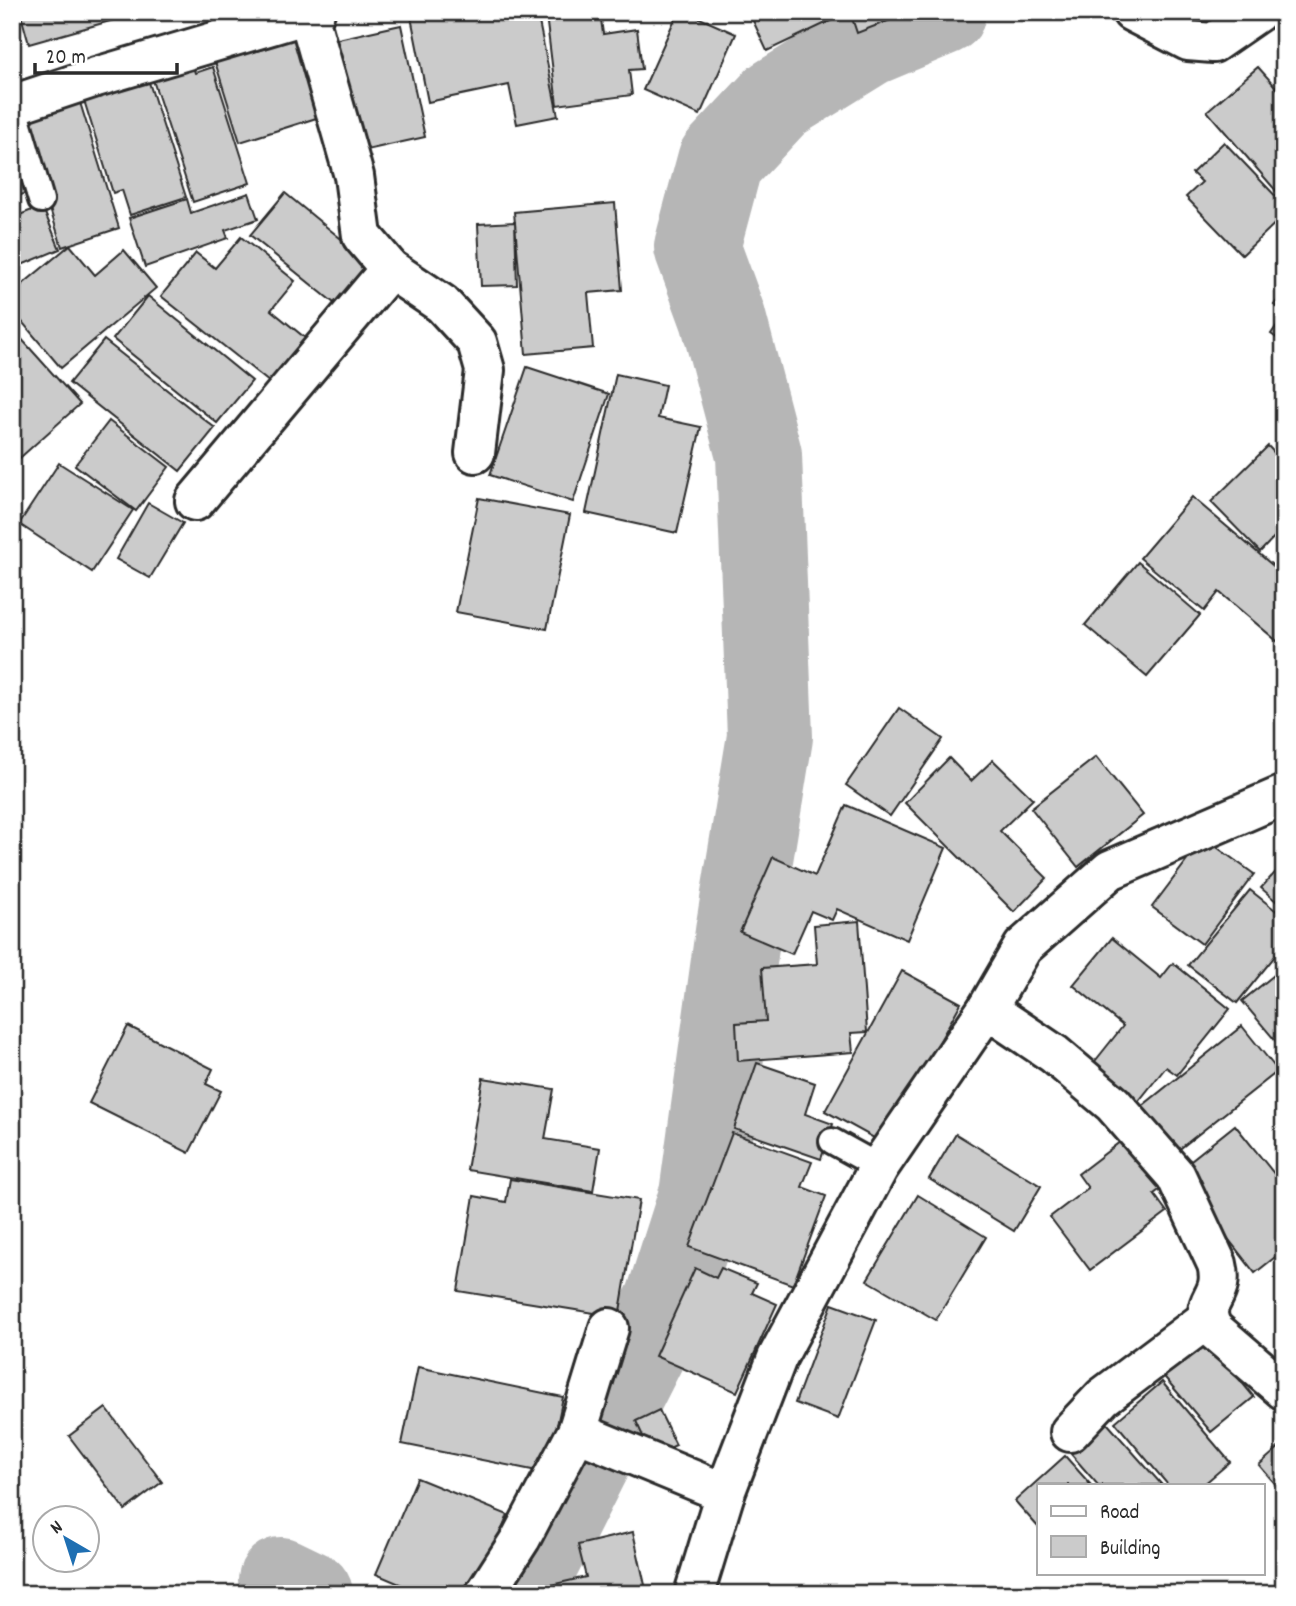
<svg xmlns="http://www.w3.org/2000/svg" width="1296" height="1606" font-family="Dekko,sans-serif">
<style>
.lines{fill:none;stroke-linecap:round;stroke-linejoin:round}
.river{stroke:#b6b6b6;stroke-width:86}
.building{fill:#cbcbcb;stroke:#2b2b2b;stroke-width:2}
.service-casing{stroke:#2b2b2b;stroke-width:30}
.minor-casing{stroke:#2b2b2b;stroke-width:44}
.service{stroke:#fff;stroke-width:24}
.minor{stroke:#fff;stroke-width:38}
</style>
<rect width="100%" height="100%" fill="#fff"/>
<filter id="ink" filterUnits="userSpaceOnUse"><feTurbulence type="fractalNoise" baseFrequency=".0143" numOctaves="2"/><feDisplacementMap in="SourceGraphic" scale="14" xChannelSelector="R" yChannelSelector="G"/><feConvolveMatrix kernelMatrix="1 2 1 2 8 2 1 2 1" color-interpolation-filters="sRGB"/></filter>
<g filter="url(#ink)">
<g class="lines">
<g class="river">
<path d="M281,1580L310,1594"/>
<path d="M501,1594L537,1560L668,1301L702,1195L738,932L770,737L759,455L723,318L697,247L720,161L777,100L869,43L943,12"/>
</g>
</g>
<g class="building">
<path d="M20,12H122L124,17L29,44Z"/>
<path d="M410,12H537L558,116L517,124L509,85L428,102Z"/>
<path d="M565,12H600L603,34L637,29L642,69L629,70L632,95L557,105L546,15Z"/>
<path d="M678,12H686L736,34L700,115L643,90Z"/>
<path d="M749,12H844L845,14L767,51Z"/>
<path d="M850,12H911L857,33Z"/>
<path d="M1278,12H1284V43L1266,22Z"/>
<path d="M301,24L329,114L240,142L212,52Z"/>
<path d="M401,25L425,137L353,153L329,41Z"/>
<path d="M1284,51V65L1277,57Z"/>
<path d="M190,58L195,73L213,67L250,183L193,202L150,71Z"/>
<path d="M1258,67L1284,96V200L1207,111Z"/>
<path d="M146,73L186,197L130,215L122,190L113,193L82,94Z"/>
<path d="M78,96L119,228L62,247L20,114Z"/>
<path d="M1224,142L1284,205V215L1242,255L1186,197L1202,182L1192,173Z"/>
<path d="M12,157L28,192L12,199Z"/>
<path d="M249,193L258,219L225,230L228,238L145,267L129,218L187,199L191,213Z"/>
<path d="M285,193L373,265L339,307L250,235Z"/>
<path d="M615,203L622,290L588,293L593,348L526,354L514,212Z"/>
<path d="M42,206L60,249L12,269V218Z"/>
<path d="M515,222L517,285L481,286L478,224Z"/>
<path d="M241,237L295,281L271,310L315,346L279,390L161,296L196,253L215,268Z"/>
<path d="M70,245L95,275L124,250L156,288L61,368L12,310V293Z"/>
<path d="M1284,291V312L1274,305Z"/>
<path d="M148,296L252,381L217,423L113,339Z"/>
<path d="M1284,315V343L1271,334Z"/>
<path d="M18,335L80,404L12,465V340Z"/>
<path d="M104,340L215,428L180,471L69,383Z"/>
<path d="M527,367L609,394L573,502L490,475Z"/>
<path d="M616,374L665,385L658,418L701,427L677,533L586,513Z"/>
<path d="M109,421L169,467L136,511L75,465Z"/>
<path d="M1268,446L1279,458L1284,454V537L1279,532L1260,552L1211,502Z"/>
<path d="M59,463L133,510L92,572L19,524Z"/>
<path d="M1192,497L1284,575V647L1219,592L1204,611L1140,558Z"/>
<path d="M479,498L570,515L547,629L456,612Z"/>
<path d="M148,503L183,523L150,578L116,559Z"/>
<path d="M1138,562L1200,615L1147,677L1085,625Z"/>
<path d="M899,708L943,739L890,816L846,785Z"/>
<path d="M1096,757L1143,815L1078,867L1031,808Z"/>
<path d="M949,758L971,781L993,760L1033,799L1000,831L1047,878L1014,912L905,803Z"/>
<path d="M846,805L946,848L907,940L837,909L832,920L811,911L792,954L740,932L773,857L815,876Z"/>
<path d="M1204,838L1254,874L1202,944L1152,907Z"/>
<path d="M1284,863V908L1261,888Z"/>
<path d="M1250,890L1284,917V945L1237,1003L1188,965Z"/>
<path d="M859,921L867,1032L851,1033L853,1052L738,1061L736,1023L766,1021L762,968L817,964L814,925Z"/>
<path d="M1112,938L1161,978L1173,963L1230,1009L1177,1075L1166,1067L1134,1107L1088,1070L1123,1026L1073,985Z"/>
<path d="M1284,967V1051L1242,1001Z"/>
<path d="M902,971L961,1003L883,1143L825,1111Z"/>
<path d="M128,1026L213,1069L206,1084L221,1091L189,1153L89,1103Z"/>
<path d="M1242,1026L1278,1071L1172,1155L1136,1111Z"/>
<path d="M757,1063L815,1083L805,1114L833,1124L821,1159L734,1129Z"/>
<path d="M483,1078L554,1089L545,1139L600,1148L593,1191L467,1170Z"/>
<path d="M1235,1125L1284,1186V1250L1255,1273L1176,1172Z"/>
<path d="M1133,1132L1171,1181L1154,1194L1167,1212L1090,1270L1050,1217L1088,1188L1078,1174Z"/>
<path d="M732,1133L812,1162L802,1187L826,1196L793,1285L689,1247Z"/>
<path d="M956,1134L1041,1186L1014,1231L929,1179Z"/>
<path d="M510,1179L639,1200L619,1317L458,1291L474,1196L506,1202Z"/>
<path d="M918,1195L986,1237L936,1320L867,1280Z"/>
<path d="M695,1268L716,1278L721,1268L757,1283L752,1293L777,1304L737,1392L655,1356Z"/>
<path d="M832,1304L876,1320L838,1419L795,1403Z"/>
<path d="M1204,1337L1254,1397L1211,1432L1161,1373Z"/>
<path d="M418,1367L563,1397L547,1473L402,1444Z"/>
<path d="M1162,1382L1230,1462L1203,1485H1168L1115,1422Z"/>
<path d="M106,1408L162,1482L125,1510L69,1436Z"/>
<path d="M659,1410L676,1445L652,1456L636,1421Z"/>
<path d="M1107,1423L1162,1485H1098L1071,1454Z"/>
<path d="M1284,1443V1494L1259,1465Z"/>
<path d="M1065,1456L1091,1485H1039V1528L1015,1501Z"/>
<path d="M417,1478L508,1515L475,1594H423L376,1574Z"/>
<path d="M633,1532L647,1594H544L542,1587L586,1577L578,1545Z"/>
</g>
<g class="lines">
<g class="service-casing">
<g id="service">
<path d="M13,105L41,200"/>
<path d="M832,1141L879,1167"/>
</g>
</g>
<g class="minor-casing">
<g id="minor">
<path d="M1132,12L1188,41L1213,43L1258,12"/>
<path d="M308,14L354,176L362,236L390,269L442,304L477,342L485,370L475,453"/>
<path d="M12,105L96,77L315,12"/>
<path d="M195,501L390,269"/>
<path d="M987,1009L1054,1054L1113,1104L1176,1176L1217,1264C1226,1300 1197,1299 1213,1329L1284,1390"/>
<path d="M577,1432L725,1493"/>
<path d="M1070,1432L1103,1397L1207,1319"/>
<path d="M485,1594L521,1538L577,1432L609,1328"/>
<path d="M694,1594L725,1493L777,1358L879,1167L987,1009L1023,947L1110,870L1284,795"/>
</g>
</g>
<use href="#service" class="service"/>
<use href="#minor" class="minor"/>
</g>
</g>
<rect width="1296" height="1606" fill="none" stroke="#fff" stroke-width="42"/>
<rect x="21" y="21" width="1254" height="1564" fill="none" stroke="#2b2b2b" stroke-width="2.5" filter="url(#ink)"/>
<rect x="1037" y="1484" width="228" height="91" fill="#ffffff" stroke="#aaaaaa" stroke-width="2"/>
<rect x="1051" y="1506" width="35" height="10" fill="#ffffff" stroke="#aaaaaa" stroke-width="2"/>
<text x="1100" y="1518" font-size="21" fill="#2b2b2b">Road</text>
<rect x="1051" y="1536" width="35" height="21" fill="#cbcbcb" stroke="#aaaaaa" stroke-width="2"/>
<text x="1100" y="1554" font-size="21" fill="#2b2b2b">Building</text>
<g transform="translate(66 1539) rotate(321)"><circle r="33" fill="#ffffff" stroke="#aaaaaa" stroke-width="2"/>
<path d="M0-5L12 26L0 18L-12 26Z" fill="#1f6fb2"/>
<text y="-10" font-size="19" font-weight="bold" text-anchor="middle" fill="#2b2b2b">N</text>
</g>
<path d="M35 63v10h142v-10" fill="none" stroke="#2b2b2b" stroke-width="3.5"/>
<text x="46" y="63" font-size="21" fill="#2b2b2b" stroke="#ffffff" stroke-width="5" paint-order="stroke">20 m</text>
</svg>
